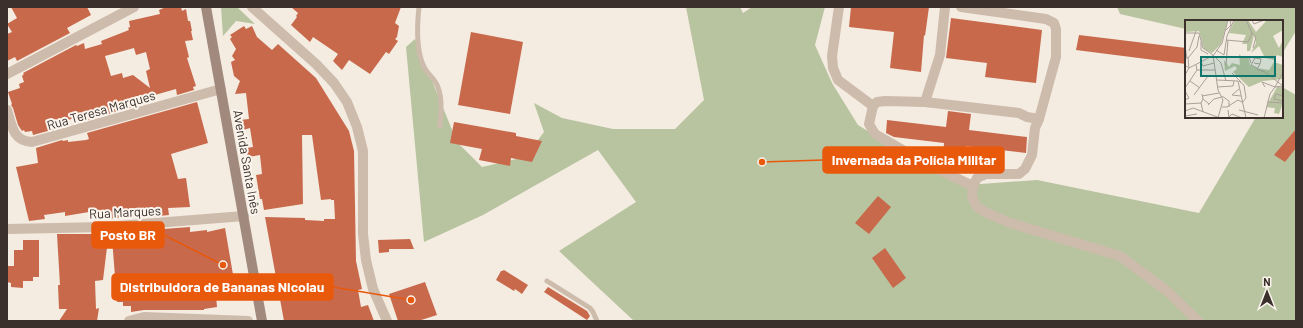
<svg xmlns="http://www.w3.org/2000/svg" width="1303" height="328" font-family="Barlow,sans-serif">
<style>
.green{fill:#b8c4a0}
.building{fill:#c8694b;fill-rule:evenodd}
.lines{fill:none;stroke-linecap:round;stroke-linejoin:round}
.service{stroke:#cdbbac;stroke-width:5}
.minor{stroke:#cdbbac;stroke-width:10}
.secondary{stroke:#a18a7d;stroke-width:10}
.labels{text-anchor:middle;stroke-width:4;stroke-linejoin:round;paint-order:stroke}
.street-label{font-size:13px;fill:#3b302b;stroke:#fbf5ee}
.inset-road{fill:none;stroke:#aaa098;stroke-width:1}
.view{fill:#0f766e;fill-opacity:0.15;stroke:#0f766e;stroke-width:2}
.inset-edge{fill:none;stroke:#3b302b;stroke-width:2}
.leader{fill:none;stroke:#e8590c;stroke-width:1.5}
.callout-dot{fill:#e8590c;stroke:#fbf5ee;stroke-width:1.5}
.callout{fill:#e8590c;stroke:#e8590c;stroke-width:1.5}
.callout-label{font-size:14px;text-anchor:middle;font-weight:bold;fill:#fff}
</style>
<rect width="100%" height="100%" fill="#f4ebe1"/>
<g class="green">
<path d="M221,7H237L255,24L236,21L223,36Z"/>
<path d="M686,7H740L743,13L752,7H825L815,45L832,83L858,125L926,167L967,185L1037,180L1199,213L1256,117H1282V87L1296,95V321H634L559,251L636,202L598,150L483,215L424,242L406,47L415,39L457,142L482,167L525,157L544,132L534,103L562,118L613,129H675L704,100Z"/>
<path d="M1117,7H1296V31L1283,52H1282V21H1186V29L1120,14Z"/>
</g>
<g class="building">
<path d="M11,7H87L91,15L67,28L70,33L17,61L15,57L7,61V34L12,32L7,24L17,18Z"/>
<path d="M166,7H181L182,11L186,9L188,21H190L192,31H191L193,40L185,41L189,57L187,58L196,86L193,87L194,90L177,95L176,89L144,98L146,103L84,121L82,116L57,123L59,128L33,135L32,131L25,132L24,130L22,131L18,125L13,108L11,105L12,104L8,92L20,88L19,84L24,82L22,76L24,74L23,73L76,45L77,46L84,43L85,49L102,44L101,41L129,30L128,28L130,27L129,21L160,14L159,10ZM134,48L136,55L146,52L150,69L146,71L150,88L133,75L123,78L122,73L111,76L105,56Z"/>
<path d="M291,7H401L395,23L399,26L397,37L395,39L398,41L389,54L386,52L370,74L349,60L342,70L333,61L338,54L313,37L310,42L291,25L297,17L296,16L298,13Z"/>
<path d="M851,7H929L925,36L924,35L921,72L890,68L894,32L849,27Z"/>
<path d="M951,18L1042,30L1036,83L985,77L987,63L946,58Z"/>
<path d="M244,26L246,29L252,26L257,37L272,50L278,44L316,78L349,131L354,151L356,261L362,289L358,290L361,307L368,305L374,321H284L265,217L305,218V220L324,221V219H335L334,200H331V199L321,200L312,135H302L303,204L264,210L262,199H260L256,175L262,174L260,155L248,157L246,148L253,147L250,128L243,130L240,120L249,119L246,93L235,94L240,81L234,76L231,62L235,60L232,56L236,49L230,39L232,37L230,35Z"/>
<path d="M471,32L523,42L510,114L458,105Z"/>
<path d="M1079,35L1186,48V64L1076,50Z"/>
<path d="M197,102L208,143L171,154L178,179L186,178L190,207L168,208L169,215L148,217L147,216H139L105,219L104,212L97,213L95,211L65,216V212L44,215L45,219L29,221L16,167L38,163L36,148L62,140L63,141L68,140V142L86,140L89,139L87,133Z"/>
<path d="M948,111L971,114L969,130L1027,137L1026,153L966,146L965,160L943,158L944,143L894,137L886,133L887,120L946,127Z"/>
<path d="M454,122L516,133V136L542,141L532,162L511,158L510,166L479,160L482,149L450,143Z"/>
<path d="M1296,129V148L1285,162L1274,155Z"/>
<path d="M878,196L891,207L869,234L855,223Z"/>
<path d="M190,227V232L207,230V232L225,228L236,292L216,296L217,307L204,309V310H144L131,312V306H123V302H117L112,238L152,235L150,230Z"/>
<path d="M57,234H92V239H108L103,280L95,281L96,309L99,308L97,321H59L67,309H59L58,285H60Z"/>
<path d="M410,239L414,249H389V252L379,253L378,240Z"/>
<path d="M23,240H39V277H33V281H23V288L11,287V283L7,282V266H14V250H23Z"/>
<path d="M885,248L906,278L893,288L872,258Z"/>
<path d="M504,270L528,285L522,294L515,289L514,291L496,280L501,271H502Z"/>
<path d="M425,282L437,315L418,321H398L389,294Z"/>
<path d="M548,287L587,311L590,316L587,320L544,292Z"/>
</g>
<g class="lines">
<g class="service">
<path d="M419,7C417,25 416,48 423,65C426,73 432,76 436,83C443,96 441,111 440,126"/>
<path d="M547,281L590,308L593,312L597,321"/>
</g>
<g class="minor">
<path d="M252,7L316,64L334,83L347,102L357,127L363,151V234L366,260L373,289L387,321"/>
<path d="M839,7L832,56L833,68L838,80L873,106"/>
<path d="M961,7L1046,19L1054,23L1056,29V57L1039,119"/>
<path d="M7,74L134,7"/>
<path d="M925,102L940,55L945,7"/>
<path d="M7,110C12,126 13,141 32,142L221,89"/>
<path d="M973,186L929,165L875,134L869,124L873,106L877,102L885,101L925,102L1019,113L1027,117L1039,119L1035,128L1032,155L1025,169L1019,174H986L977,178L973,186L972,196L976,206L985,212L1010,223L1120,256L1167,291L1198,321"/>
<path d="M7,229L105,227L244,216"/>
<path d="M129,321L144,317L248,321"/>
</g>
<path class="secondary" d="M206,7L262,321"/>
</g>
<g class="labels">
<g class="street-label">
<text transform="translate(101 110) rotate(-16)" y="5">Rua Teresa Marques</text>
<text transform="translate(247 162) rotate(80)" y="5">Avenida Santa Inês</text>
<text transform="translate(125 212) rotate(-3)" y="5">Rua Marques</text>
</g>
</g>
<g transform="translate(1185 20)">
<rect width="98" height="98" fill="#f4ebe1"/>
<path d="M0,0H43L36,24L27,33L19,29L14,11L0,12ZM50,0H63L71,12L82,0H98V10L88,16L94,28L98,20V37L92,35L89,40L80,38L74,26L66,33L71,23L69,15L65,31H62V24H57L61,15L44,13ZM54,34L58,38L63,36L65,45L71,48L84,50L89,42L98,45V59L78,61L64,67L48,52L52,49L50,46L40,51L39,40L44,47L47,43L55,45ZM92,67H98V83L94,94L89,93L90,88L81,87Z" fill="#b8c4a0"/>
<path class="inset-road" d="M67,0L69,4L79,0M41,10L46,5L45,0M0,13H14L18,28L28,35M67,13L71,17L68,28M41,20L63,22L67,13L61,0M16,22V30L23,34M0,26L2,38M31,30L39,35L42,16L49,0M4,31L11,11M28,35L33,70L38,80L33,98M28,36L37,23L43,0M29,36L36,43L41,61M0,38H3L4,48L0,55M3,38L12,27L14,16M16,42L18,46L29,43M66,43L64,37L70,38M69,43L75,44L72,49L80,52L98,66M0,45L4,48L27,36M41,45L43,20M72,48L66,45L70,38L76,39L75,44M12,50H30M47,53L56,62M32,60L53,61L61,98M5,61L15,68M54,61L59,65L61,78L57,83M32,67L48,66L49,61M80,67L77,62L90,67M90,67L98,52M0,68L12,50L11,45M54,69L47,75L56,76M0,71L4,78L0,80M17,74L18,79L24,84M9,75L23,56H30M17,76L34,73M37,76L44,81V87M98,76L91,74L89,79L98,81M18,79L16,83L18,92M82,82L98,83M0,84L16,83M23,85L29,79L37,77M37,87H42L53,80L57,82M43,90L44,97L47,94L57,98M54,90L73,95M0,91L8,88L35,98M0,96L12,94M79,98L85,74L90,67L98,66"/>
<path class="view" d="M16,37H90V56H16Z"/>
<rect width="98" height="98" class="inset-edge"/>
</g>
<path class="leader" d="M762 162L823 160M223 265L164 235M411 300L333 287"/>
<g class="callout-dot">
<circle cx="762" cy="162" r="4"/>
<circle cx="223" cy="265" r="4"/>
<circle cx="411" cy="300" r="4"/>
</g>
<g class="callout">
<rect x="823" y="147" width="181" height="26" rx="4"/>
<rect x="92" y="222" width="72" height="26" rx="4"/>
<rect x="112" y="274" width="221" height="26" rx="4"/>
</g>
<g class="callout-label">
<text x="914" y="165">Invernada da Polícia Militar</text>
<text x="128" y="240">Posto BR</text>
<text x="222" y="292">Distribuidora de Bananas Nicolau</text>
</g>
<rect width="1303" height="328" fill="none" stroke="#3b302b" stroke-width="16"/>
<g transform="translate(1267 292)" stroke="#fbf5ee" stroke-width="3" paint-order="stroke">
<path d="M0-3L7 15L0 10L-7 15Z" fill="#3b302b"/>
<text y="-6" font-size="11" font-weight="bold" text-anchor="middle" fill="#3b302b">N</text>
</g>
</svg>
